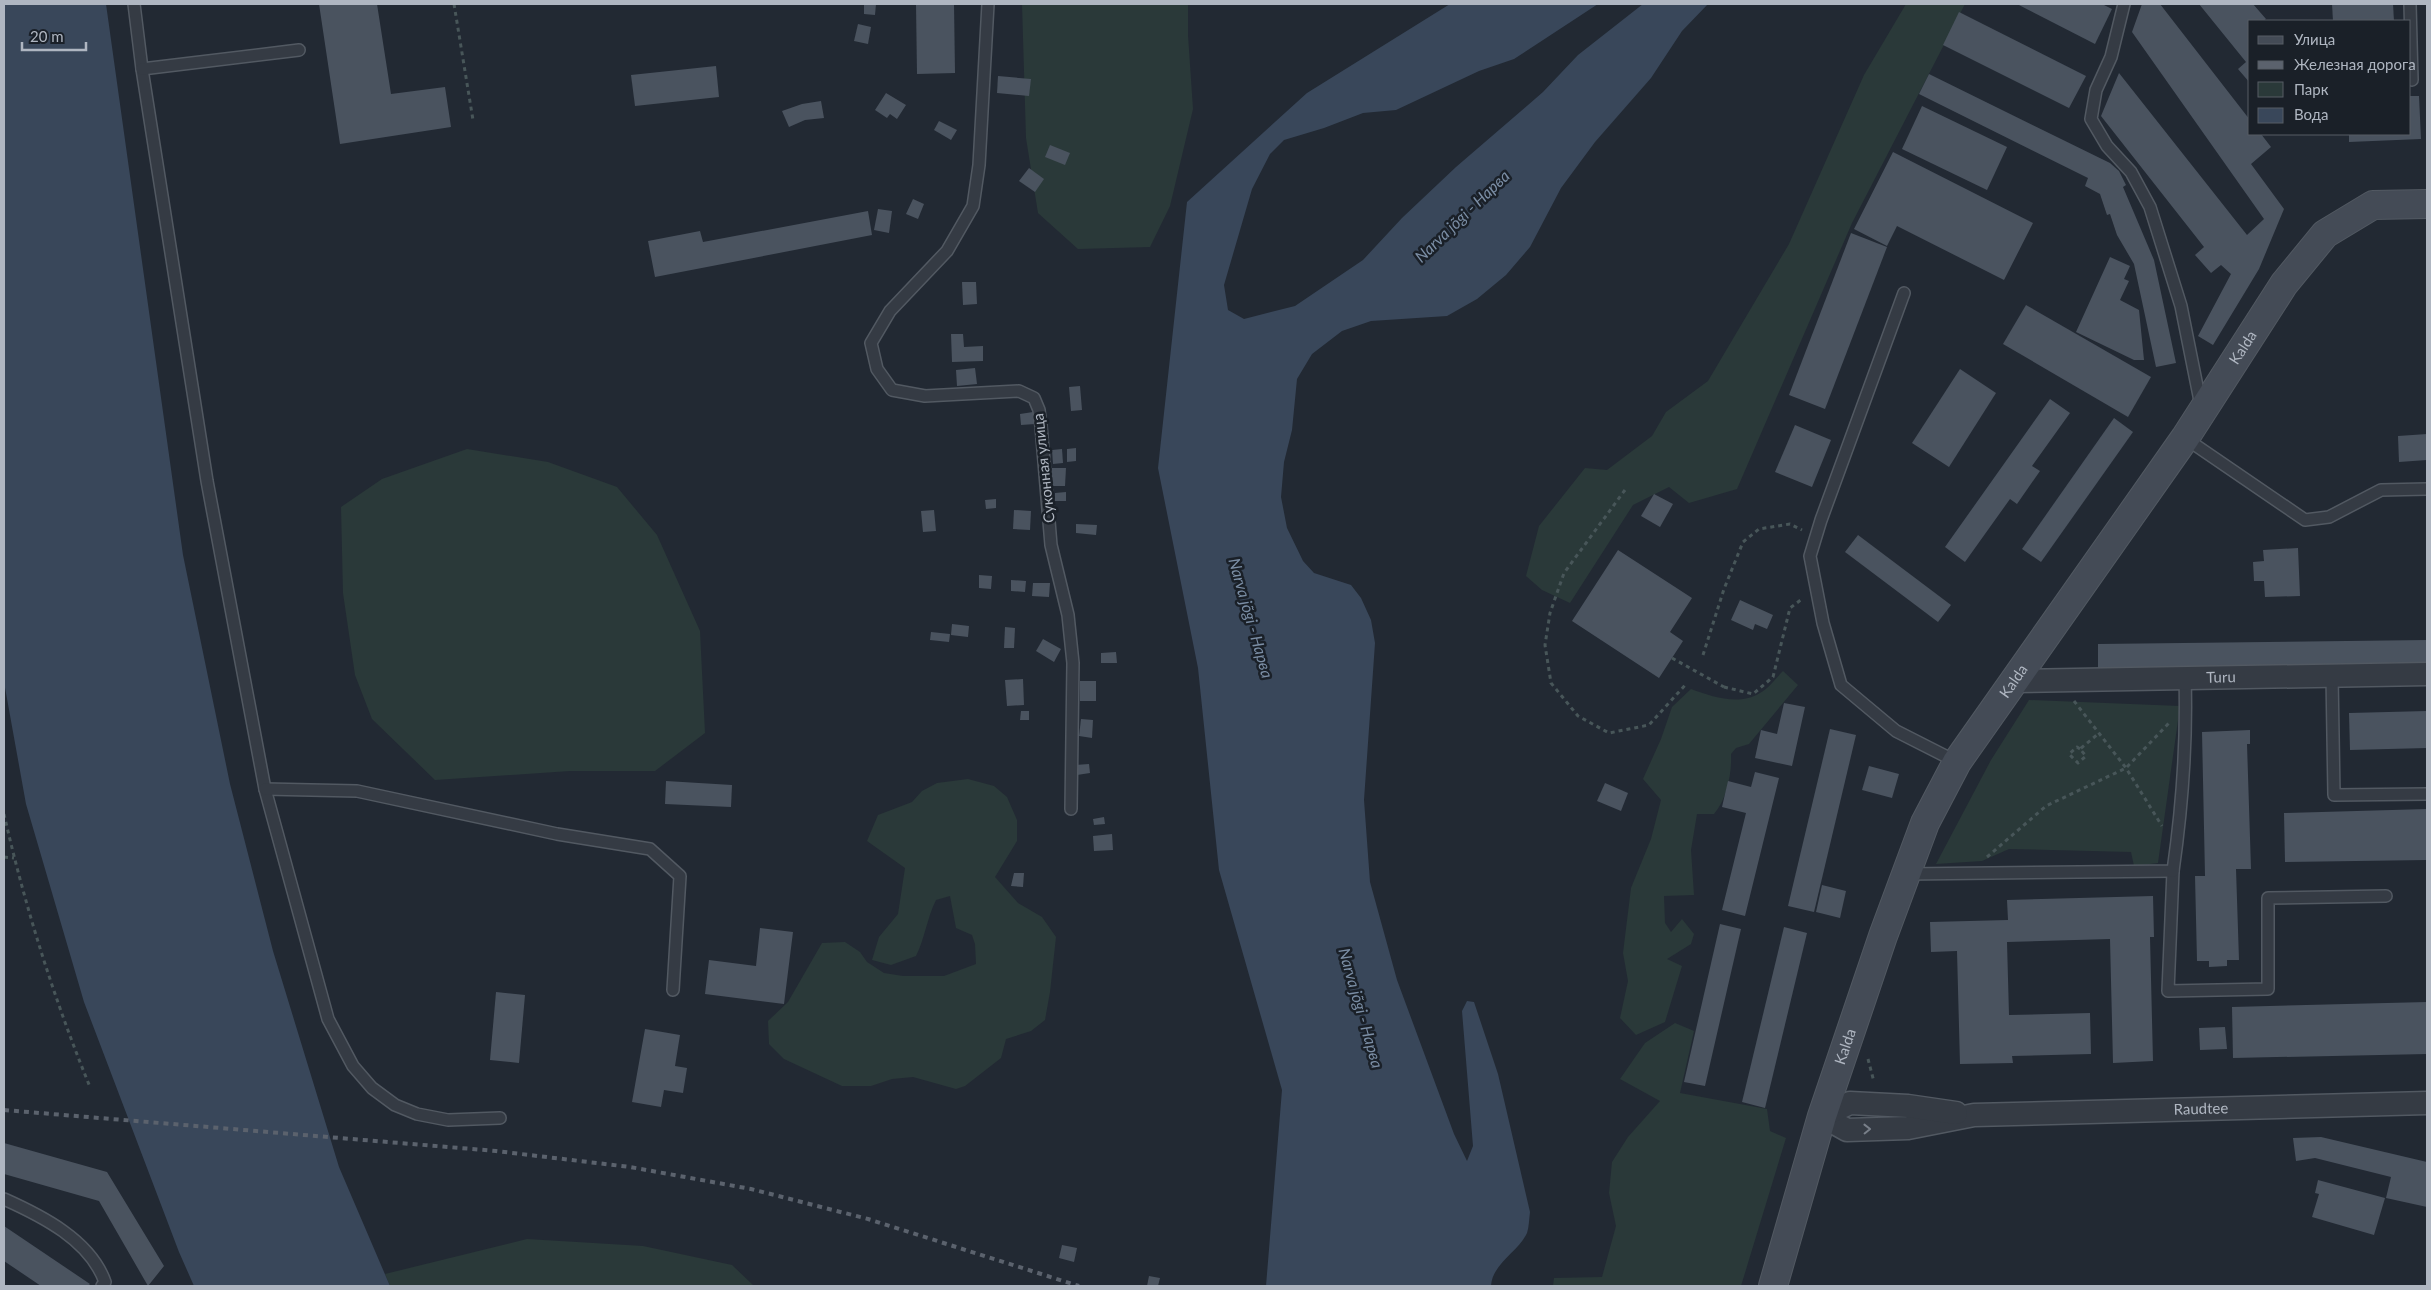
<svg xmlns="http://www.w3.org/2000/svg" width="2431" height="1290" font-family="Lato,sans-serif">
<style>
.green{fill:#2a3939}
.water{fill:#39475a}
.building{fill:#4a535f}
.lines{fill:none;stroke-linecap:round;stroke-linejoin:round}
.lane-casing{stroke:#525962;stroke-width:14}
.street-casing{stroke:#525962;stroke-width:25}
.secondary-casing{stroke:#525962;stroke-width:30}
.path{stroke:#485659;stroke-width:3;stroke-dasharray:4 4;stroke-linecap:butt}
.lane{stroke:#353b44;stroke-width:11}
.street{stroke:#353b44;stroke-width:22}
.secondary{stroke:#444b56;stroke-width:28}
.rail{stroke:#5b626d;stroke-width:4;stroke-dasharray:5 5;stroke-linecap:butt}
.path-bridge{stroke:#485659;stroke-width:3;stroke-dasharray:4 4;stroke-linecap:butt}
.oneway{stroke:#787f89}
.labels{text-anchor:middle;stroke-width:5;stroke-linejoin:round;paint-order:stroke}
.street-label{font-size:15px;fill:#afb6c1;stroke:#1a2028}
.water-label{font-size:16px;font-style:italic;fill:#7b8ea5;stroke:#1a2028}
</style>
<rect width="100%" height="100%" fill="#222933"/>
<g class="green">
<path d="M1022,4H1188V35L1193,109L1170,206L1150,247L1078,249L1038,213L1026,138Z"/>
<path d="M1906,4H1965L1852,223L1737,489L1689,503L1669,487L1633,505L1570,603L1542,590L1526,576L1539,526L1585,468L1607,470L1652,436L1666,412L1708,381L1789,244L1864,75Z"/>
<path d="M467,449L548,462L617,487L657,535L700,631L705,733L655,771H570L435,780L372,719L355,675L343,593L341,507L382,479Z"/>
<path d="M1783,671L1798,685L1749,744L1736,748L1731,754C1732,773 1727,799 1714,814H1697L1691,850L1694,895L1664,896L1665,923L1671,932L1682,919L1694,934L1691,944L1667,959L1682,966L1665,1022L1636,1035L1620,1018L1628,981L1623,953L1631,888L1651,839L1661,800L1643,779L1661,739L1672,707L1691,689C1713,697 1739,706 1760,693C1769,688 1776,678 1783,671Z"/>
<path d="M2029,700L2180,706L2158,863L2134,866L2131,852L2009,849L1982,861L1936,864L1991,760Z"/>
<path d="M968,779L994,786L1007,797L1017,820V841L995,877L1018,903L1042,917L1056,937L1050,992L1045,1020L1031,1031L1006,1039L1001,1058L965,1086L956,1089L913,1077L892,1079L871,1086H842L784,1059L769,1044L768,1021L788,1002L822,943L845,942L860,952L867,962L884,973L903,976H944L976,964L975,944L972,935L956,928L950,896L936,900C927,918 925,938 916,956L891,965L872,960L879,937L898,914L905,868L867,841L878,815L912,802L922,791L937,783Z"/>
<path d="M1675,1023L1694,1031L1680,1093L1767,1109L1770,1131L1786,1138L1741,1286H1553L1554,1278L1602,1277L1616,1226L1609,1193L1612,1162L1628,1137L1660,1101L1620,1079L1645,1043Z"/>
<path d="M527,1239L643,1246L732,1265L754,1286H390L385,1274Z"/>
</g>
<g class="water">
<path d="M4,4H106L183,555L230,784L273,951L339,1167L390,1286H194L179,1252L84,1002L26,804L4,682Z"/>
<path d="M1450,4H1598L1514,59L1479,71L1396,110L1363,113L1324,128L1284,140L1270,154L1252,189L1224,285L1228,310L1244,319L1295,306L1363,260L1402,218L1456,167L1543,92L1578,55L1643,4H1708L1682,31L1651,78L1595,142L1561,188L1530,247L1506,275L1477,299L1447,316L1371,321L1342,331L1312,354L1297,379L1292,430L1284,462L1281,497L1287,528L1303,561L1314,573L1351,585L1361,598L1371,620L1375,643L1364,800L1370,882L1397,980L1454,1134L1467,1161L1473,1146L1462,1011L1467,1001L1474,1002L1498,1074L1530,1212C1529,1219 1529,1227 1527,1233C1518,1252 1492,1264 1491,1286H1266L1282,1090L1219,870L1198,668L1158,468L1187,202L1307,93Z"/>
</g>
<g class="building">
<path d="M319,4H377L391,94L445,87L451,127L340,144Z"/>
<path d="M864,4H876L875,15L864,14Z"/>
<path d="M916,4H954L955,73L917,74Z"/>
<path d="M2017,4H2102L2112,9L2095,44Z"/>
<path d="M2142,4H2160L2250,120V134H2261L2271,147L2251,164L2284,209L2259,269L2213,345L2198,336L2231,274L2221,265L2211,273L2195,255L2204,247L2101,116L2119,73L2247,235L2264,219L2132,32Z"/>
<path d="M2199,4H2253L2266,19L2263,21H2250V83L2238,69L2246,62Z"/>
<path d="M2332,4H2393L2394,21H2333Z"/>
<path d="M1959,12L2086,76L2069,108L1943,45Z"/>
<path d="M858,24L871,27L868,44L854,41Z"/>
<path d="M716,66L719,97L635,106L631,75Z"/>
<path d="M1929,74L2110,163L2119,171L2126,185L2123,187L2154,260L2176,363L2156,367L2134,264L2117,235L2110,214L2107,215L2100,194L2085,186L2088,178L1919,94Z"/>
<path d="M998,76L1031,79L1029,96L997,93Z"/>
<path d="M886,93L906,105L897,119L890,114L887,118L875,110Z"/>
<path d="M2410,96H2419L2421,139L2349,142V134H2410Z"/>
<path d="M821,101L824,118L805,120L789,127L782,111L802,104Z"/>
<path d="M1922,106L2007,147L1987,190L1902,149Z"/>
<path d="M939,121L957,130L951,140L934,130Z"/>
<path d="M1050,145L1070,153L1065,165L1045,157Z"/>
<path d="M1893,152L2033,223L2004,280L1897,226L1887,246L1854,229Z"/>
<path d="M1029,168L1044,179L1035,192L1019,181Z"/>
<path d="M913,199L924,204L918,219L906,214Z"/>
<path d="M878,209L892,211L889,233L874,230Z"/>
<path d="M868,211L872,235L655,277L648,241L700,231L703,242Z"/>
<path d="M1851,233L1887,247L1825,409L1789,395Z"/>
<path d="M2110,257L2130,266L2124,279L2129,281L2120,300L2139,310L2144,360H2134L2076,332Z"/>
<path d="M962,282H976L977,304L963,305Z"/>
<path d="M2026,305L2151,377L2128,417L2003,344Z"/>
<path d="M951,334H963L964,347L983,346V361L952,362Z"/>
<path d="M975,368L977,384L957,386L956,370Z"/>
<path d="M1960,369L1996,393L1949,467L1912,443Z"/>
<path d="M1080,386L1082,410L1071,411L1069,387Z"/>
<path d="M2050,399L2070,413L2032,466L2040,471L2017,504L2010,499L1965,562L1945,547Z"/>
<path d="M1033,412L1035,424L1021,425L1020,414Z"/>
<path d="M2114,418L2133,432L2041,562L2022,549Z"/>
<path d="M1795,425L1831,440L1812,487L1775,472Z"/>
<path d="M2427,434V460L2399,462L2398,436Z"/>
<path d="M1076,448V461L1067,462V449Z"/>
<path d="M1062,449L1063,463L1053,464L1052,450Z"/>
<path d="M1052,468H1066L1065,486H1052Z"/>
<path d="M1066,492V501H1055V493Z"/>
<path d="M1654,494L1673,504L1660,527L1641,516Z"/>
<path d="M996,499V508L986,509L985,500Z"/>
<path d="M934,510L936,531L923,532L921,511Z"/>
<path d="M1014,510L1031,511L1030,530L1013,529Z"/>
<path d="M1076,524L1097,525L1096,535L1076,533Z"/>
<path d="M1858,535L1951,605L1938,622L1845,552Z"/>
<path d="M2298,548L2300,596L2265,597L2264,581H2254L2253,562L2264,561L2263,550Z"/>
<path d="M1618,550L1692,598L1670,632L1683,641L1659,678L1572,621Z"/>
<path d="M979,575L992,576L991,589L979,588Z"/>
<path d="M1011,580L1026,581L1025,592L1011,591Z"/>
<path d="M1033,583H1050L1049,597L1032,596Z"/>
<path d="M1740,600L1773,615L1767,629L1755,624L1753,630L1731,620Z"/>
<path d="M952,624L969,626L968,637L951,635Z"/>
<path d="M1005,627L1015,628L1014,648H1004Z"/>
<path d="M931,632L950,634L949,642L930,640Z"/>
<path d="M1043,639L1061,649L1054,662L1036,651Z"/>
<path d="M2427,640V662L2098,670V644Z"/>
<path d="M1116,652L1117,663H1101V653Z"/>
<path d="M1023,679L1024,705L1007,706L1005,680Z"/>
<rect x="1080" y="681" width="16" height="20"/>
<path d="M1784,703L1805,707L1792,766L1755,758L1761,730L1777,734Z"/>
<path d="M1021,711H1029V720H1020Z"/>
<path d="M2427,711V748L2350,750L2349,713Z"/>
<path d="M1081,719L1093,720L1092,738L1079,736Z"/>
<path d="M1830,729L1856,735L1814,912L1788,906Z"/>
<path d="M2250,730V744H2247L2251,869H2236L2239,960H2227V966L2209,967V961H2197L2195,876H2205L2202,732Z"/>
<path d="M1089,764L1090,773L1077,775L1075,765Z"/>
<path d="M1869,766L1899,774L1892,798L1862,790Z"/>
<path d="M1755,772L1779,778L1745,916L1722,910L1746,813L1722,807L1728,781L1751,787Z"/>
<path d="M666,781L732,785L731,807L665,804Z"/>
<path d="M1605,783L1628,793L1621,811L1597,801Z"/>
<path d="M2427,809V860L2285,862L2284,813Z"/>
<path d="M1104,817L1105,824L1094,825L1093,819Z"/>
<path d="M1112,834L1113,850L1094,851L1093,836Z"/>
<path d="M1014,873H1024L1023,887L1011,886Z"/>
<path d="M1822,885L1846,891L1840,918L1816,912Z"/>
<path d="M2153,896L2154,937H2150L2153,1061L2113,1063L2110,939L2007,942L2009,1015L2090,1013L2091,1054L2012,1056L2013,1063L1960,1064L1957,951L1931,952L1930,922L2008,920L2007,900Z"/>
<path d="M1720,924L1741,929L1705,1086L1684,1082Z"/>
<path d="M1784,927L1807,933L1765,1108L1742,1102Z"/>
<path d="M760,928L793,932L784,1004L705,994L709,960L756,966Z"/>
<path d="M496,992L525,995L519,1063L490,1060Z"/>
<path d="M2427,1002V1054L2233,1058L2232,1007Z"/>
<path d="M2225,1027L2227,1049L2200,1050L2199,1028Z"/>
<path d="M645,1029L680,1035L675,1066L687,1068L683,1093L664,1090L661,1107L632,1102Z"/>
<path d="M2321,1137L2427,1162V1207L2386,1198L2391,1177L2315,1158L2296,1161L2293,1138Z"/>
<path d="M4,1143L107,1172L164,1266L148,1286L99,1201L4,1174Z"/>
<path d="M2318,1180L2385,1198L2374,1235L2312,1217L2319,1194L2315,1193Z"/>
<path d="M4,1226L90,1284L88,1286H41L4,1261Z"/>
<path d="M1062,1245L1077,1248L1074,1262L1059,1258Z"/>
<path d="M1149,1276L1160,1278L1158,1286H1147Z"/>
</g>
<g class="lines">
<g class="lane-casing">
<g id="lane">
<path d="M134,4L142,69L207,481L265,789L328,1019L353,1066L372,1088L395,1105L417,1114L448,1120L500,1118"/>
<path d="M988,4L979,165L973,206L947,251L890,311L871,343L877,369L892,390L925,396L1019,391L1034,398L1039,410L1041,426L1051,545L1068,615L1073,663L1071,809"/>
<path d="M2124,4L2111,57L2096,90L2091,119L2107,146L2131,172L2150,207L2181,306L2201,406"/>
<path d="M2410,4L2412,80"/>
<path d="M142,69L299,50"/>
<path d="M1904,293L1821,520L1810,556L1823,623L1841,685L1896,731L1957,762"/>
<path d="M2185,438L2305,520L2329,517L2381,490L2427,489"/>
<path d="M2332,675L2334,795L2427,794"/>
<path d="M265,789L357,791L557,834L650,849L680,876L673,990"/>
<path d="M2173,871L2168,991L2268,989V898L2386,896"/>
<path d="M1906,874L2173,871C2182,808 2187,742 2185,678"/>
<path d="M4,1199C42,1216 90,1240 105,1282L102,1286"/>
</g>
</g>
<g class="street-casing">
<g id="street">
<path id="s1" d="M2013,681L2427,674"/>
<path id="s2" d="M1822,1116L1847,1130L1908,1128L1974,1115L2427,1103"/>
<path d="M1822,1116L1850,1103L1908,1106L1956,1113"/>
</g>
</g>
<g class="secondary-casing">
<g id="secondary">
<path id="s3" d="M1773,1286L1822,1116L1883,936L1925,823L1957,762L2185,438L2284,284L2325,234L2373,205L2427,204"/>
</g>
</g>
<g class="path">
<path d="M454,4L473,120"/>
<path d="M1625,490L1564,573L1550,613L1545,645L1551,683L1578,716L1609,733L1649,725L1687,683"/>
<path d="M1703,655L1724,589L1743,542L1759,529L1790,524L1802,530"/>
<path d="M1724,687L1753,694L1773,677L1790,608L1802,599"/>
<path d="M2074,701L2126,768L2162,826"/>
<path d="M2080,749L2077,747L2069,754L2078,763L2086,756L2080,749L2098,734"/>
<path d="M4,814C25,907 54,999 90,1087"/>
<path d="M4,857L14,858"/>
<path d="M1987,857L2046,806L2126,768L2169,723"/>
<path d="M1868,1059L1874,1082"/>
</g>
<use href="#lane" class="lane"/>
<use href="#street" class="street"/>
<use href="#secondary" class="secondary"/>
<path class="rail" d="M4,1110L496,1151L630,1167L751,1189L868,1219L1079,1286"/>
<path class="path-bridge" d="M1672,658L1724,687"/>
</g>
<defs><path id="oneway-chevron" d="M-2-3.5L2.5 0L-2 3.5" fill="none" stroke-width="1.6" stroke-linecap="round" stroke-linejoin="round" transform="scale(1.25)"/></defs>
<use class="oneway" href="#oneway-chevron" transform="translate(1867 1129) rotate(-1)"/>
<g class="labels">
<g class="street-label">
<text dy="5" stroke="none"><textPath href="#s3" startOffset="1060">Kalda</textPath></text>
<text transform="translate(1044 468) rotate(-96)" y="5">Суконная улица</text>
<text dy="5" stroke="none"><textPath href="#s1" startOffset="208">Turu</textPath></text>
<text dy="5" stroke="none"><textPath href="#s3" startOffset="655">Kalda</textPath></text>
<text dy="5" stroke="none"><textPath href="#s3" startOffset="250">Kalda</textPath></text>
<text dy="5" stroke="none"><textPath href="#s2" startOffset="384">Raudtee</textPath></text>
</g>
<g class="water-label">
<text transform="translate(1462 216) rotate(-44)" y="6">Narva jõgi - Нарва</text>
<text transform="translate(1251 618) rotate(74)" y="6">Narva jõgi - Нарва</text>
<text transform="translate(1361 1008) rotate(74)" y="6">Narva jõgi - Нарва</text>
</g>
</g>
<rect width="2431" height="1290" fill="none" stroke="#afb6c1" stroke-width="10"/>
<rect x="2248" y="20" width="162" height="115" fill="#1a2028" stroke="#565c65"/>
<rect x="2258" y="36" width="25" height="8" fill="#444b56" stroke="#565c65"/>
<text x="2294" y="45" font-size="15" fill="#afb6c1">Улица</text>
<rect x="2258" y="61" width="25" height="8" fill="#5b626d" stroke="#565c65"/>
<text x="2294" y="70" font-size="15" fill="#afb6c1">Железная дорога</text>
<rect x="2258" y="82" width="25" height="15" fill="#2a3939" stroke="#565c65"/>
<text x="2294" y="95" font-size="15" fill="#afb6c1">Парк</text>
<rect x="2258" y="108" width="25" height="15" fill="#39475a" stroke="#565c65"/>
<text x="2294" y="120" font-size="15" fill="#afb6c1">Вода</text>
<path d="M22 42v8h64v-8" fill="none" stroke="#afb6c1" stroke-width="2.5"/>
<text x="30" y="42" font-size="15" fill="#afb6c1" stroke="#1a2028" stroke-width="4" paint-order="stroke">20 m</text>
</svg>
